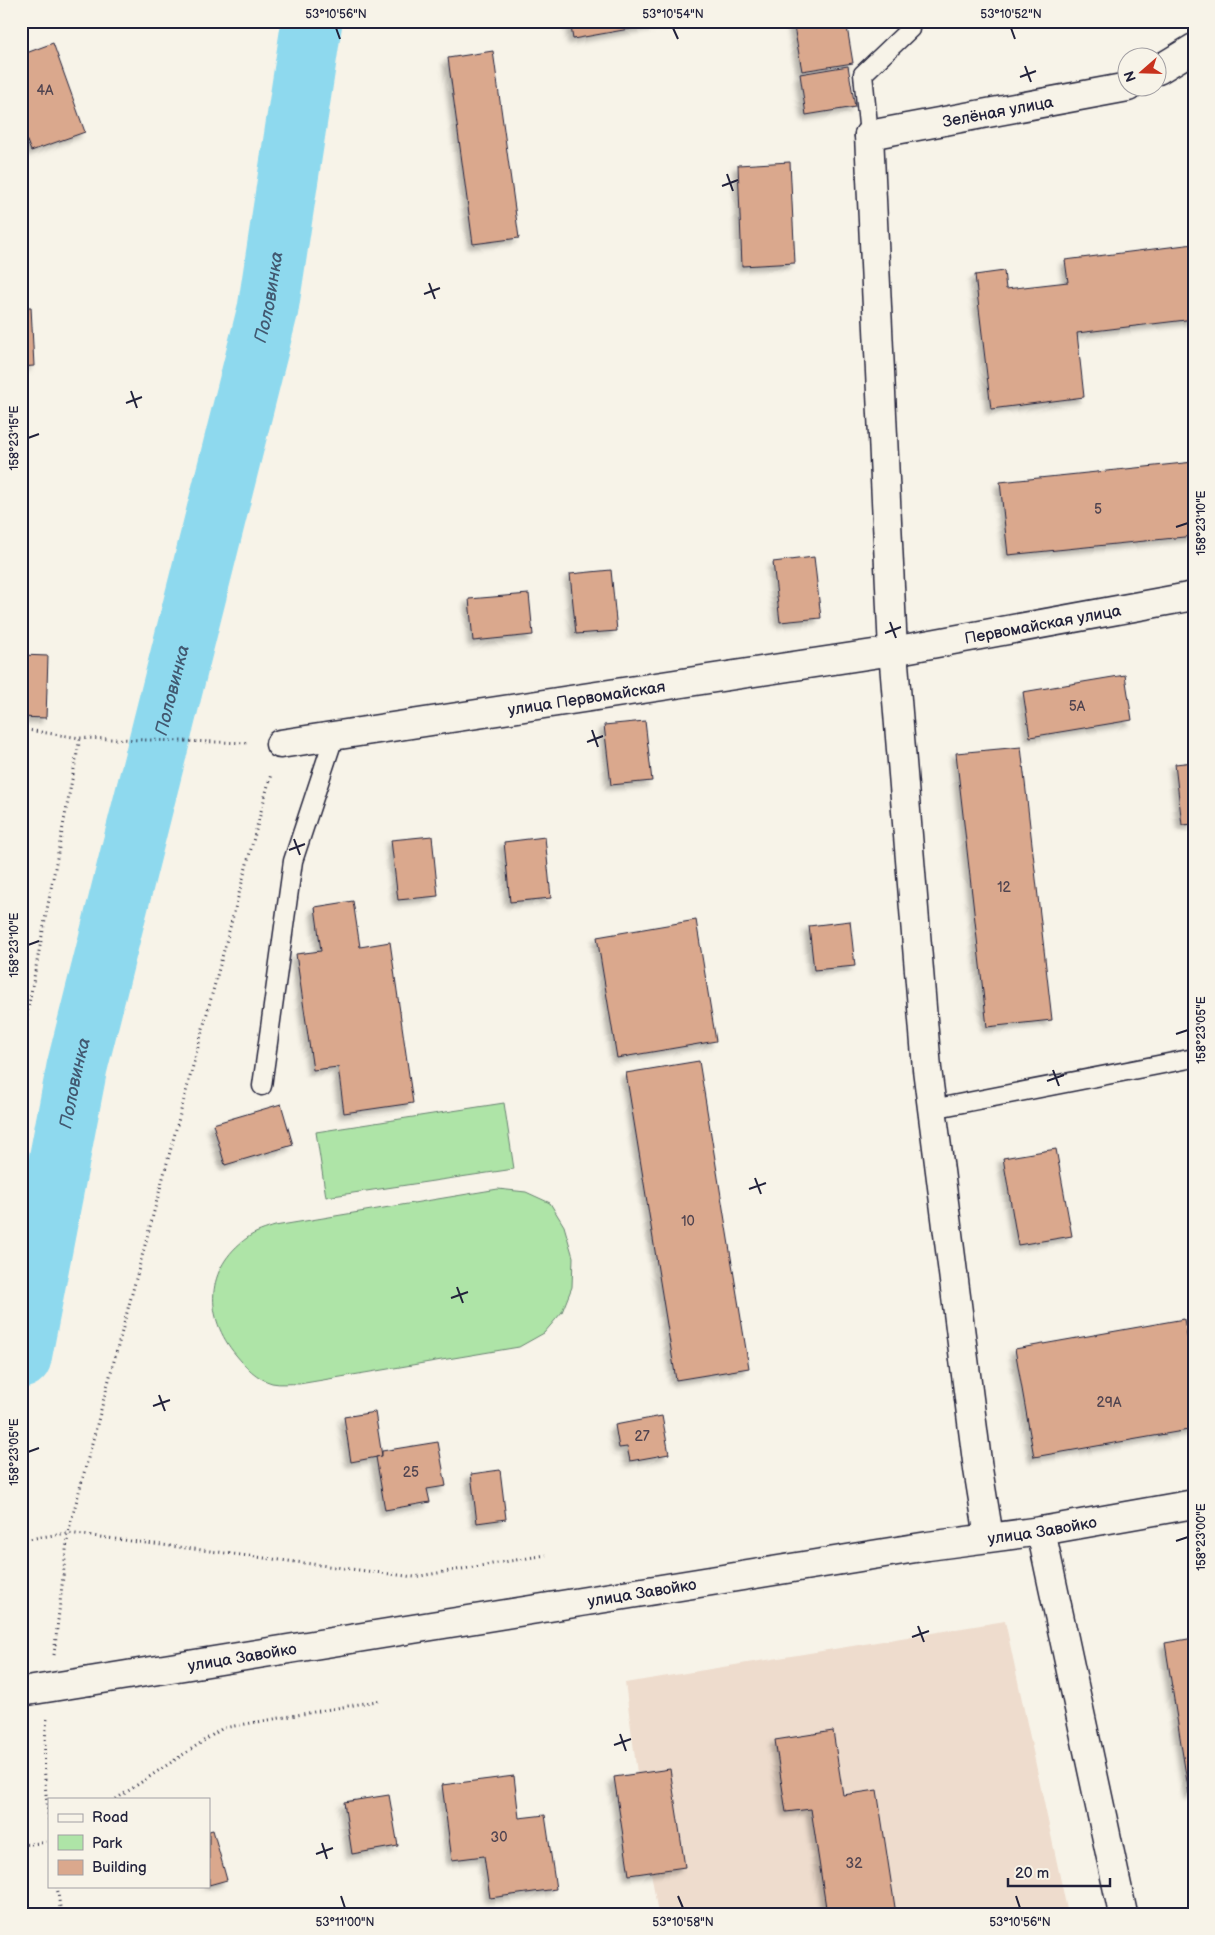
<svg xmlns="http://www.w3.org/2000/svg" width="1215" height="1935" font-family="'Balsamiq Sans',sans-serif">
<style>
.built{fill:#eedccd}
.green{fill:#aee4a7;stroke:#688371}
.lines{fill:none;stroke-linecap:round;stroke-linejoin:round}
.river{stroke:#8ed9ee;stroke-width:61}
.building{fill:#daa88d;stroke:#22223b;filter:url(#shadow)}
.service-casing{stroke:#22223b;stroke-width:21}
.minor-casing{stroke:#22223b;stroke-width:31}
.tertiary-casing{stroke:#22223b;stroke-width:31}
.secondary-casing{stroke:#22223b;stroke-width:31}
.path{stroke:#22223b;stroke-width:3;stroke-dasharray:1 4;stroke-linecap:butt}
.service{stroke:#f7f3e8;stroke-width:18}
.minor{stroke:#f7f3e8;stroke-width:28}
.tertiary{stroke:#f7f3e8;stroke-width:28}
.secondary{stroke:#f7f3e8;stroke-width:28}
.secondary-bridge-casing{stroke:#22223b;stroke-width:31;stroke-linecap:butt}
.secondary-bridge{stroke:#f7f3e8;stroke-width:28}
.ticks{fill:none;stroke:#22223b;stroke-width:2}
.labels{text-anchor:middle;stroke-width:5;stroke-linejoin:round;paint-order:stroke}
.number-label{font-size:14px;fill:#504450}
.street-label{font-size:16px;fill:#22223b;stroke:#f7f3e8}
.water-label{font-size:18px;font-style:italic;fill:#425971;stroke:#f7f3e8}
.neatline{fill:none;stroke:#22223b;stroke-width:2}
.ticks-label{font-size:12px;text-anchor:middle;fill:#22223b}
</style>
<defs>
<filter id="shadow"><feDropShadow dx="-4.5" dy="4.5" stdDeviation="2.5" flood-color="#0004"/></filter>
</defs>
<rect width="100%" height="100%" fill="#f7f3e8"/>
<filter id="ink" filterUnits="userSpaceOnUse"><feTurbulence type="fractalNoise" baseFrequency=".02" numOctaves="2"/><feDisplacementMap in="SourceGraphic" scale="10" xChannelSelector="R" yChannelSelector="G"/><feConvolveMatrix kernelMatrix="1 2 1 2 8 2 1 2 1" color-interpolation-filters="sRGB"/></filter>
<g filter="url(#ink)">
<path class="built" d="M1005,1621L1068,1914H658L651,1872L629,1875L614,1777L637,1773L625,1683Z"/>
<g class="green">
<path d="M504,1103L514,1169L326,1197L316,1132Z"/>
<path d="M498,1189L526,1192L550,1203L564,1226L573,1257L572,1287L562,1312L544,1333L519,1347L299,1384C291,1383 280,1385 272,1383C257,1379 245,1366 236,1355C204,1317 205,1268 247,1238C255,1232 266,1229 275,1226Z"/>
</g>
<g class="lines">
<path class="river" id="s1" d="M21,1358L77,1067L268,309L312,21"/>
</g>
<g class="building">
<path d="M570,21H674L573,39Z"/>
<path d="M793,21H846L853,63L802,71Z"/>
<path d="M53,43L85,132L31,151L21,126V55Z"/>
<path d="M493,51L519,238L473,244L448,58Z"/>
<path d="M848,66L855,107L806,115L800,74Z"/>
<path d="M790,162L795,263L742,266L738,165Z"/>
<path d="M1194,244V319L1077,333L1084,397L991,409L975,275L1004,271L1006,289L1068,282L1065,260Z"/>
<path d="M21,307H31L34,366L21,367Z"/>
<path d="M1194,462V536L1008,555L1000,482Z"/>
<path d="M814,557L821,618L780,622L773,562Z"/>
<path d="M611,570L617,631L576,634L570,574Z"/>
<path d="M529,594L533,635L473,641L469,599Z"/>
<path d="M21,655L48,656L46,718L21,717Z"/>
<path d="M1125,675L1132,720L1030,737L1023,692Z"/>
<path d="M645,721L652,781L611,785L604,725Z"/>
<path d="M1021,747L1052,1020L987,1027L956,753Z"/>
<path d="M1194,762V824L1182,825L1175,764Z"/>
<path d="M432,836L438,896L398,900L391,840Z"/>
<path d="M545,837L551,898L510,902L504,842Z"/>
<path d="M353,901L360,947L390,942L413,1103L344,1113L338,1067L313,1070L296,954L321,951L315,907Z"/>
<path d="M696,920L716,1041L617,1058L597,937Z"/>
<path d="M850,921L855,966L814,970L809,926Z"/>
<path d="M699,1061L749,1368L676,1380L626,1073Z"/>
<path d="M281,1104L293,1145L225,1165L213,1124Z"/>
<path d="M1056,1149L1072,1236L1018,1245L1003,1158Z"/>
<path d="M1184,1319L1194,1375V1429L1034,1457L1015,1349Z"/>
<path d="M375,1412L382,1456L351,1462L344,1417Z"/>
<path d="M662,1416L669,1454L630,1461L627,1447L619,1448L615,1425Z"/>
<path d="M438,1442L446,1486L427,1489L430,1502L385,1510L376,1457L382,1456V1451Z"/>
<path d="M500,1470L506,1519L477,1523L471,1474Z"/>
<path d="M1194,1638V1793L1189,1794L1165,1643Z"/>
<path d="M833,1731L843,1795L877,1790L896,1914H827L811,1809L786,1812L775,1740Z"/>
<path d="M670,1769L685,1867L629,1875L614,1777Z"/>
<path d="M514,1776L519,1818L545,1815L556,1889L490,1898L484,1856L452,1860L442,1785Z"/>
<path d="M389,1795L398,1846L352,1854L344,1802Z"/>
<path d="M213,1830L227,1880L209,1885V1831Z"/>
</g>
<g class="lines">
<g class="service-casing">
<g id="service">
<path d="M869,135L863,74L910,29L909,21"/>
<path d="M262,1086L293,861L334,737"/>
<path d="M932,1109L1194,1058"/>
</g>
</g>
<g class="minor-casing">
<g id="minor">
<path d="M1158,70L1194,48"/>
<path id="s2" d="M869,135L1128,87"/>
<path id="s3" d="M280,744L893,651L1194,596"/>
</g>
</g>
<g class="tertiary-casing">
<g id="tertiary">
<path d="M869,135L893,651L927,1069L978,1469L989,1537"/>
<path d="M1041,1531L1123,1914"/>
</g>
</g>
<g class="secondary-casing">
<g id="secondary">
<path id="s4" d="M90,1681L928,1546L1041,1531L1194,1504"/>
</g>
</g>
<g class="path">
<path d="M21,729L80,738L250,743"/>
<path d="M21,1045L80,738"/>
<path d="M21,1540L68,1533L414,1577L546,1555"/>
<path d="M54,1655L68,1533L271,774"/>
<path d="M47,1719C43,1754 44,1785 49,1820"/>
<path d="M116,1799L223,1728L382,1700"/>
<path d="M21,1845L49,1842"/>
<path d="M57,1886L61,1914"/>
</g>
<use href="#service" class="service"/>
<use href="#minor" class="minor"/>
<use href="#tertiary" class="tertiary"/>
<use href="#secondary" class="secondary"/>
<g class="secondary-bridge-casing">
<path id="secondary-bridge" d="M21,1692L90,1681"/>
</g>
<use href="#secondary-bridge" class="secondary-bridge"/>
</g>
</g>
<path class="ticks" d="M336,28L340,39M673,28L678,39M1011,28L1015,39M1025,66L1031,82M1020,77L1036,71M727,174L733,191M722,186L738,180M429,283L435,299M424,294L440,288M131,391L137,408M126,403L142,397M28,438L39,434M1176,527L1188,523M890,622L896,638M885,633L901,627M592,730L598,747M587,742L603,736M294,839L300,855M289,850L305,844M28,945L39,941M1176,1034L1188,1030M1053,1070L1059,1086M1047,1081L1064,1075M755,1178L761,1194M749,1189L766,1183M457,1287L463,1303M451,1298L468,1292M159,1395L165,1411M153,1406L170,1400M28,1452L39,1448M1176,1541L1188,1537M918,1626L924,1642M912,1637L929,1631M620,1734L626,1751M614,1745L631,1739M322,1843L327,1859M316,1854L333,1848M341,1896L345,1908M678,1896L683,1908M1016,1896L1020,1908"/>
<g class="labels">
<g class="number-label">
<text x="45" y="95">4А</text>
<text x="1098" y="514">5</text>
<text x="1077" y="711">5А</text>
<text x="1004" y="892">12</text>
<text x="688" y="1226">10</text>
<text x="1109" y="1407">29А</text>
<text x="642" y="1441">27</text>
<text x="411" y="1477">25</text>
<text x="499" y="1842">30</text>
<text x="854" y="1868">32</text>
</g>
<g class="street-label">
<text dy="6" stroke="none"><textPath href="#s2" startOffset="131">Зелёная улица</textPath></text>
<text dy="6" stroke="none"><textPath href="#s3" startOffset="772">Первомайская улица</textPath></text>
<text dy="6" stroke="none"><textPath href="#s3" startOffset="310">улица Первомайская</textPath></text>
<text dy="6" stroke="none"><textPath href="#s4" startOffset="964">улица Завойко</textPath></text>
<text dy="6" stroke="none"><textPath href="#s4" startOffset="559">улица Завойко</textPath></text>
<text dy="6" stroke="none"><textPath href="#s4" startOffset="154">улица Завойко</textPath></text>
</g>
<g class="water-label">
<text dy="6" stroke="none"><textPath href="#s1" startOffset="1090">Половинка</textPath></text>
<text dy="6" stroke="none"><textPath href="#s1" startOffset="685">Половинка</textPath></text>
<text dy="6" stroke="none"><textPath href="#s1" startOffset="280">Половинка</textPath></text>
</g>
</g>
<rect width="1215" height="1935" fill="none" stroke="#f7f3e8" stroke-width="55"/>
<rect x="48" y="1798" width="162" height="90" fill="#f7f3e8" stroke="#a29fa3"/>
<rect x="58" y="1814" width="25" height="8" fill="#f7f3e8" stroke="#a29fa3"/>
<text x="92" y="1822" font-size="15" fill="#22223b">Road</text>
<rect x="58" y="1835" width="25" height="15" fill="#aee4a7" stroke="#a29fa3"/>
<text x="92" y="1848" font-size="15" fill="#22223b">Park</text>
<rect x="58" y="1860" width="25" height="15" fill="#daa88d" stroke="#a29fa3"/>
<text x="92" y="1872" font-size="15" fill="#22223b">Building</text>
<g transform="translate(1142 72) rotate(250)"><circle r="24" fill="#f7f3e8" stroke="#a29fa3"/>
<path d="M0-4L9 19L0 12L-9 19Z" fill="#c8321e"/>
<text y="-8" font-size="14" font-weight="bold" text-anchor="middle" fill="#22223b">N</text>
</g>
<path d="M1008 1878v8h102v-8" fill="none" stroke="#22223b" stroke-width="2.5"/>
<text x="1015" y="1878" font-size="15" fill="#22223b" stroke="#f7f3e8" stroke-width="4" paint-order="stroke">20 m</text>
<rect x="28" y="28" width="1160" height="1880" class="neatline"/>
<g class="ticks-label">
<text x="336" y="18">53°10'56"N</text>
<text x="673" y="18">53°10'54"N</text>
<text x="1011" y="18">53°10'52"N</text>
<text transform="translate(14 438) rotate(-90)" y="4">158°23'15"E</text>
<text transform="translate(1201 523) rotate(-90)" y="4">158°23'10"E</text>
<text transform="translate(14 945) rotate(-90)" y="4">158°23'10"E</text>
<text transform="translate(1201 1030) rotate(-90)" y="4">158°23'05"E</text>
<text transform="translate(14 1452) rotate(-90)" y="4">158°23'05"E</text>
<text transform="translate(1201 1537) rotate(-90)" y="4">158°23'00"E</text>
<text x="345" y="1926">53°11'00"N</text>
<text x="683" y="1926">53°10'58"N</text>
<text x="1020" y="1926">53°10'56"N</text>
</g>
</svg>
